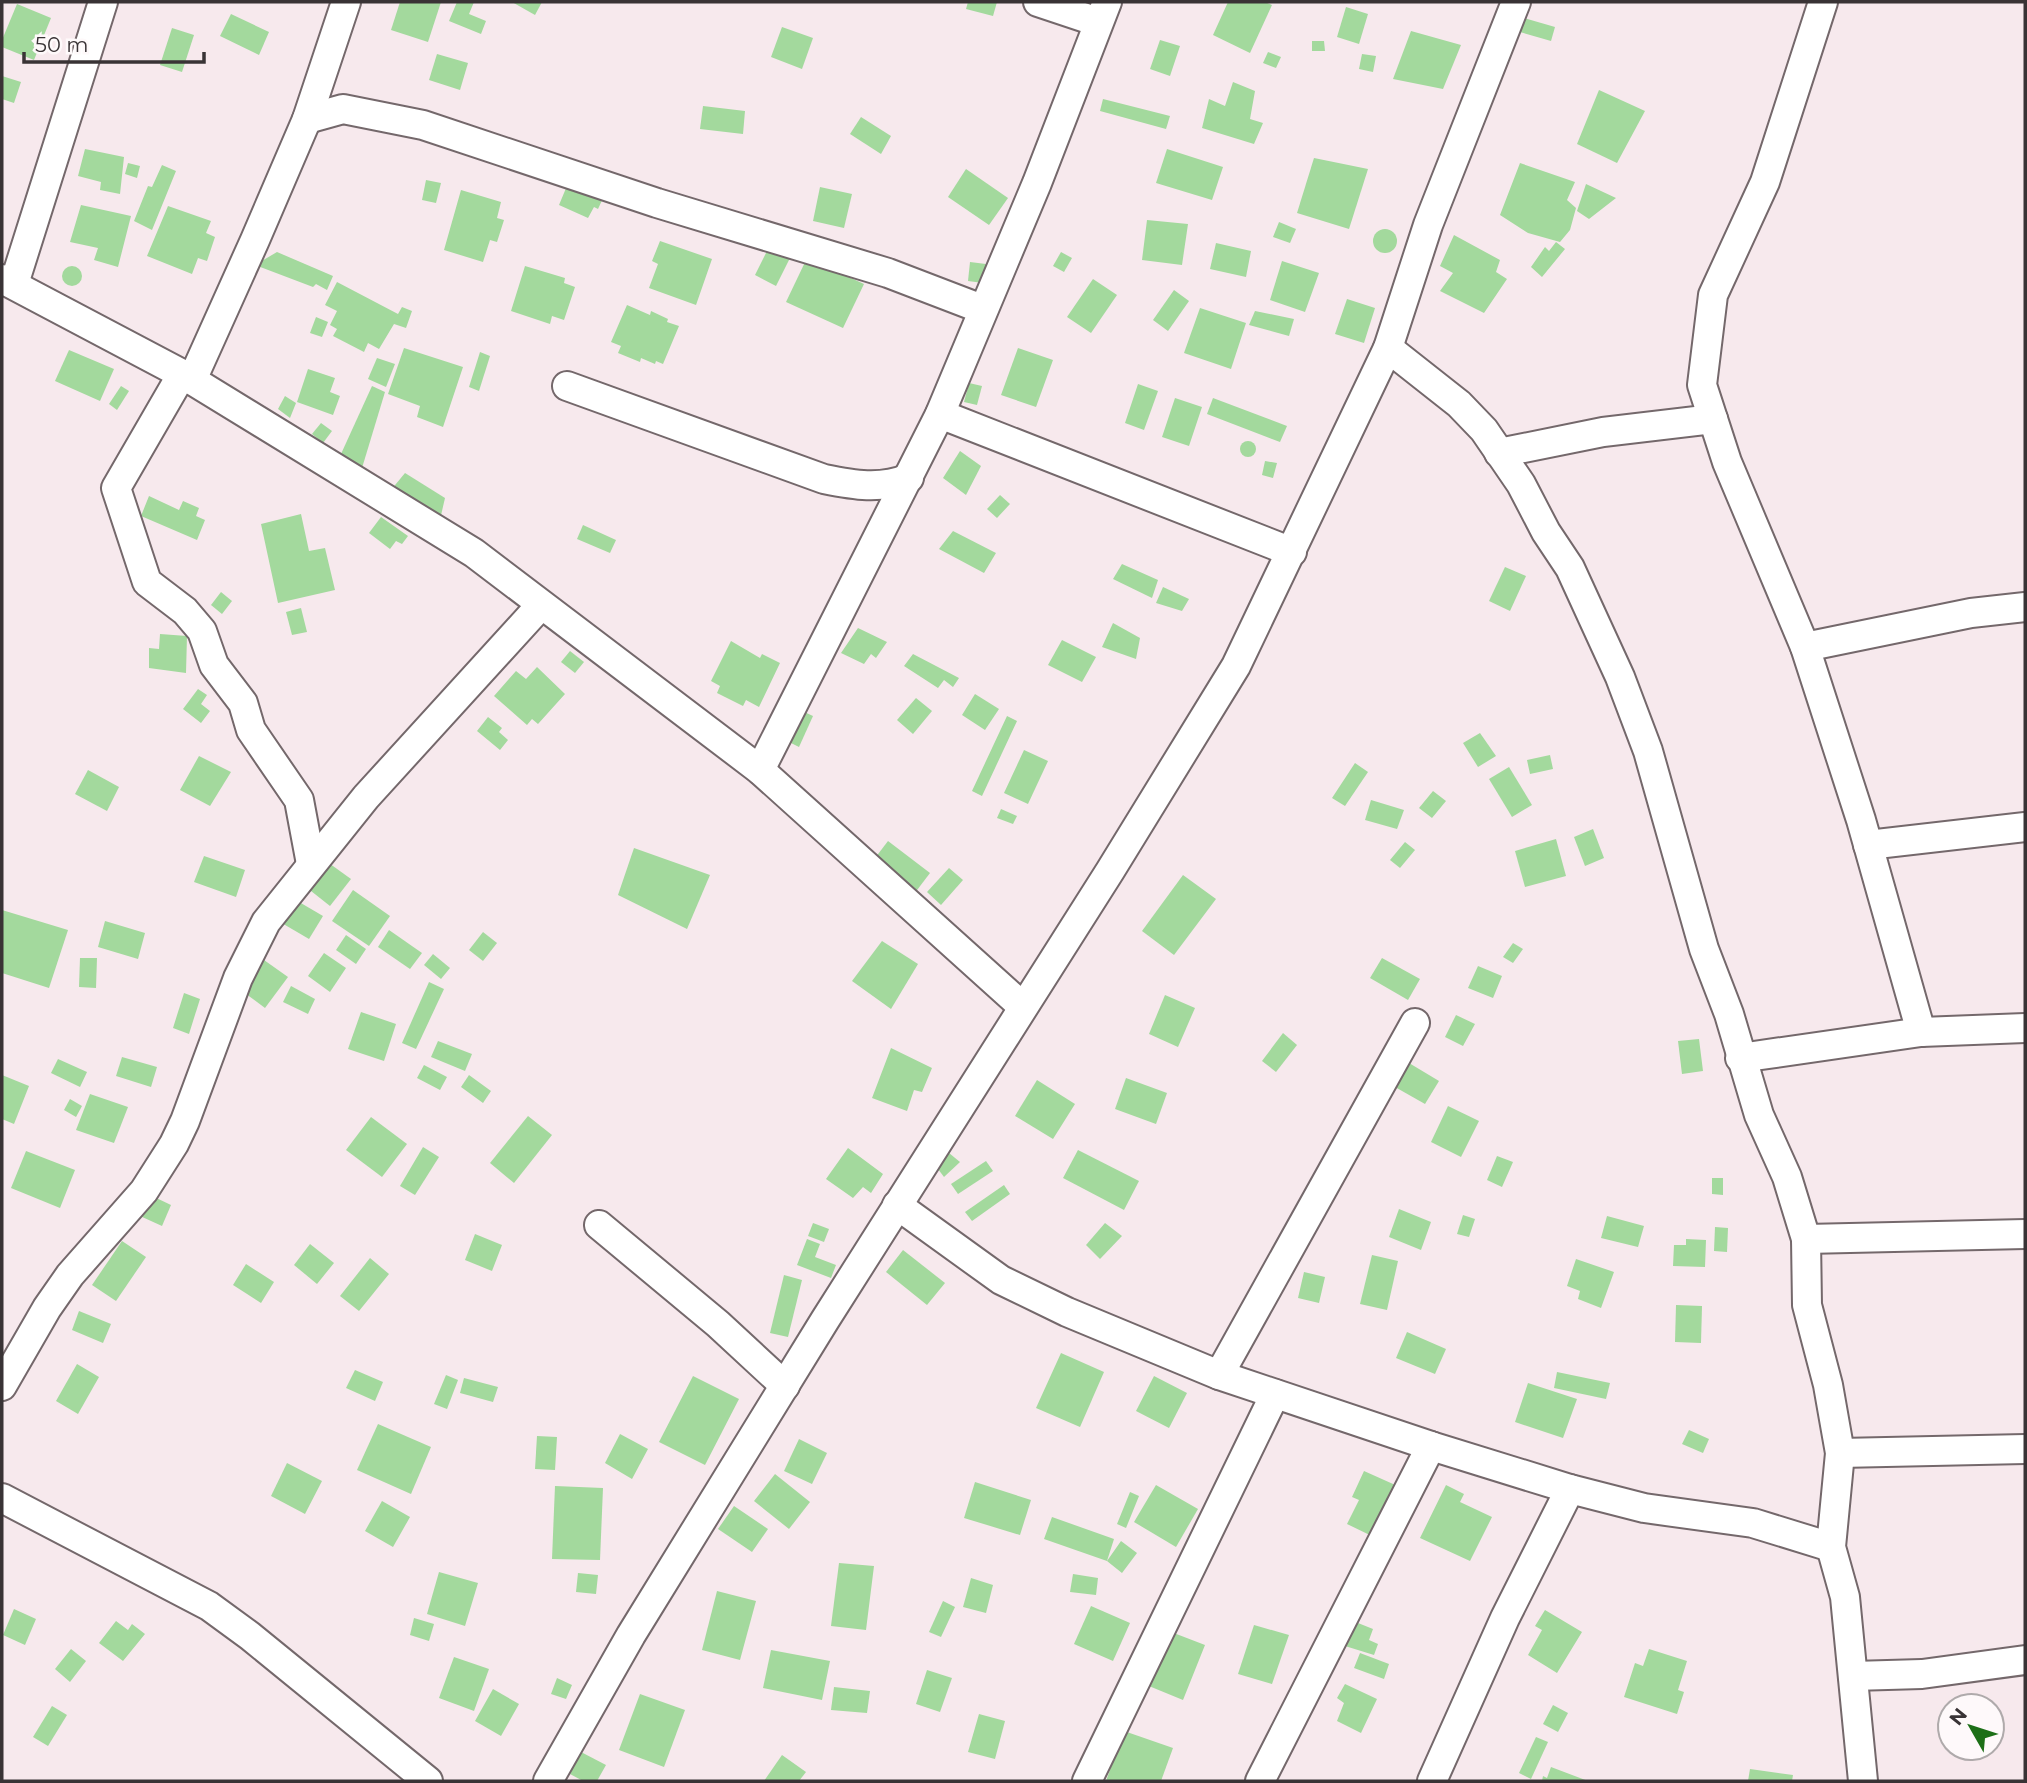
<svg xmlns="http://www.w3.org/2000/svg" width="2027" height="1783" font-family="Montserrat,sans-serif">
<style>
.building{fill:#a3d99d}
.lines{fill:none;stroke-linecap:round;stroke-linejoin:round}
.minor-casing{stroke:#74686b;stroke-width:32}
.minor{stroke:#fff;stroke-width:28}
</style>
<rect width="100%" height="100%" fill="#f7e9ed"/>
<g class="building">
<path d="M400,2H441L428,42L391,30Z"/>
<path d="M457,2H474L469,14L486,21L481,34L449,21Z"/>
<path d="M512,2H542L535,15Z"/>
<path d="M968,2H997L993,16L966,9Z"/>
<path d="M1228,2H1265L1272,5L1250,53L1213,35Z"/>
<path d="M17,4L51,18L34,60L2,47V40Z"/>
<path d="M1346,7L1368,14L1359,44L1337,37Z"/>
<path d="M231,14L269,32L259,55L220,36Z"/>
<path d="M1524,18L1555,27L1551,41L1520,32Z"/>
<path d="M782,27L813,38L802,69L771,57Z"/>
<path d="M172,28L194,35L182,72L160,65Z"/>
<path d="M1411,31L1461,45L1443,89L1393,79Z"/>
<path d="M1160,40L1180,46L1170,76L1150,69Z"/>
<path d="M1312,41H1324L1325,51H1312Z"/>
<path d="M1268,52L1281,57L1276,68L1263,63Z"/>
<path d="M437,54L468,63L460,90L429,80Z"/>
<path d="M1362,54L1376,56L1373,72L1359,69Z"/>
<path d="M2,76L21,82L14,103L2,99Z"/>
<path d="M1233,82L1255,91L1250,119L1263,123L1254,144L1202,128L1209,99L1225,106Z"/>
<path d="M1599,90L1645,111L1617,163L1577,144Z"/>
<path d="M1103,99L1170,116L1166,129L1100,111Z"/>
<path d="M703,106L745,111L743,134L700,129Z"/>
<path d="M861,117L891,136L881,154L850,134Z"/>
<path d="M85,149L124,157L120,194L100,190L101,182L78,176Z"/>
<path d="M1167,149L1223,167L1212,200L1156,183Z"/>
<path d="M1314,158L1368,169L1349,229L1297,213Z"/>
<path d="M128,163L140,166L137,178L125,174Z"/>
<path d="M1520,163L1575,182L1567,200L1576,208L1570,230L1560,242L1528,233L1500,215Z"/>
<path d="M162,165L176,171L152,230L134,221L148,186L152,187Z"/>
<path d="M966,169L1008,198L989,225L948,197Z"/>
<path d="M426,180L441,183L436,203L422,200Z"/>
<path d="M569,181L604,196L598,209L594,207L588,218L559,205Z"/>
<path d="M1586,184L1616,198L1589,219L1577,211Z"/>
<path d="M820,187L852,194L844,228L813,221Z"/>
<path d="M461,190L501,202L497,218L504,220L497,242L490,240L483,262L444,250Z"/>
<path d="M81,205L131,216L118,267L94,260L98,248L70,242Z"/>
<path d="M168,206L211,221L206,233L215,237L207,261L198,258L192,274L147,256Z"/>
<path d="M1147,220L1188,224L1182,265L1142,260Z"/>
<path d="M1279,222L1296,229L1290,243L1273,237Z"/>
<circle cx="1385" cy="241" r="12"/>
<path d="M1454,235L1500,260L1496,272L1507,279L1484,313L1440,291L1453,273L1440,266Z"/>
<path d="M660,241L712,259L696,305L649,288L658,264L652,261Z"/>
<path d="M1556,242L1565,249L1542,277L1531,267L1545,247L1549,251Z"/>
<path d="M1216,243L1251,251L1246,277L1210,269Z"/>
<path d="M769,247L790,258L776,286L755,275Z"/>
<path d="M277,252L333,276L327,290L316,284L313,287L255,265Z"/>
<path d="M1061,252L1072,258L1064,272L1053,266Z"/>
<path d="M807,258L864,284L843,328L786,302Z"/>
<path d="M1282,261L1319,273L1305,312L1270,300Z"/>
<path d="M970,262L986,264L983,283L968,281Z"/>
<circle cx="72" cy="276" r="10"/>
<path d="M525,266L565,278L564,283L575,287L564,320L552,316L550,324L511,311Z"/>
<path d="M1093,279L1117,295L1091,333L1067,317Z"/>
<path d="M337,282L398,314L402,307L412,311L406,328L394,324L379,349L368,343L364,352L333,336L337,329L330,325L337,311L325,305Z"/>
<path d="M1174,290L1189,301L1168,331L1153,320Z"/>
<path d="M1347,299L1375,308L1364,343L1335,334Z"/>
<path d="M627,305L650,315L651,311L668,319L667,322L679,326L663,364L656,361L655,364L641,358L640,362L618,353L621,346L611,342Z"/>
<path d="M1200,308L1246,323L1231,369L1184,353Z"/>
<path d="M1255,311L1294,319L1289,336L1249,325Z"/>
<path d="M316,317L328,322L322,337L310,333Z"/>
<path d="M404,348L463,367L443,427L417,417L420,406L388,394Z"/>
<path d="M1018,348L1053,360L1036,407L1001,395Z"/>
<path d="M69,350L114,369L100,401L55,381Z"/>
<path d="M480,352L490,356L479,391L469,387Z"/>
<path d="M377,358L395,364L386,387L368,379Z"/>
<path d="M308,369L335,378L330,392L340,396L333,415L297,402Z"/>
<path d="M969,383L982,386L977,405L964,402Z"/>
<path d="M1138,384L1158,391L1144,430L1125,423Z"/>
<path d="M121,386L129,391L117,410L109,404Z"/>
<path d="M372,386L385,392L362,468L341,454Z"/>
<path d="M285,396L296,403L290,418L278,409Z"/>
<path d="M1175,398L1202,407L1189,446L1162,437Z"/>
<path d="M1213,398L1287,426L1280,442L1207,414Z"/>
<path d="M321,423L332,431L323,443L312,434Z"/>
<circle cx="1248" cy="449" r="8"/>
<path d="M960,451L981,466L966,495L943,478Z"/>
<path d="M1265,461L1277,463L1273,478L1262,475Z"/>
<path d="M405,473L445,498L439,524L391,490Z"/>
<path d="M1000,495L1010,504L997,518L987,509Z"/>
<path d="M149,496L179,510L183,501L199,508L196,516L205,520L197,540L141,516Z"/>
<path d="M301,514L309,551L325,548L335,590L278,603L261,524Z"/>
<path d="M381,517L408,536L402,544L396,541L390,549L369,533Z"/>
<path d="M583,525L616,540L610,553L577,539Z"/>
<path d="M953,531L996,553L984,573L939,549Z"/>
<path d="M1122,564L1158,580L1152,598L1113,579Z"/>
<path d="M1505,567L1526,576L1510,611L1489,601Z"/>
<path d="M1163,587L1189,599L1182,611L1156,603Z"/>
<path d="M221,592L232,601L222,614L211,605Z"/>
<path d="M301,608L307,632L292,635L286,612Z"/>
<path d="M1113,623L1140,638L1136,659L1102,647Z"/>
<path d="M858,628L887,642L876,658L871,654L864,664L841,653Z"/>
<path d="M160,634L187,636L186,673L149,668V648L159,649Z"/>
<path d="M1062,640L1096,657L1082,682L1048,665Z"/>
<path d="M731,641L760,658L762,654L780,663L759,707L746,700L743,706L717,693L720,686L711,681Z"/>
<path d="M570,651L584,662L575,673L561,662Z"/>
<path d="M913,654L959,678L953,687L944,680L938,688L904,666Z"/>
<path d="M537,667L565,694L538,724L532,719L527,725L494,696L516,671L526,679Z"/>
<path d="M198,689L207,695L201,704L210,711L201,723L183,709Z"/>
<path d="M975,694L999,709L985,730L962,715Z"/>
<path d="M916,698L932,711L913,734L897,720Z"/>
<path d="M800,710L813,716L799,747L787,741Z"/>
<path d="M1007,716L1017,721L982,796L972,791Z"/>
<path d="M488,717L502,728L499,732L508,740L500,750L477,731Z"/>
<path d="M1480,733L1496,756L1478,767L1463,743Z"/>
<path d="M1024,750L1048,761L1028,804L1004,793Z"/>
<path d="M1550,755L1553,769L1530,774L1527,760Z"/>
<path d="M199,756L231,772L210,806L180,790Z"/>
<path d="M1355,763L1368,772L1345,806L1332,798Z"/>
<path d="M1509,767L1532,805L1512,817L1489,779Z"/>
<path d="M88,770L119,787L107,811L75,794Z"/>
<path d="M1433,791L1446,801L1432,818L1419,808Z"/>
<path d="M1371,800L1404,810L1397,829L1365,820Z"/>
<path d="M1001,809L1017,816L1013,824L997,818Z"/>
<path d="M1593,829L1604,858L1585,866L1574,837Z"/>
<path d="M1556,839L1566,876L1525,887L1515,851Z"/>
<path d="M888,841L930,873L911,898L869,866Z"/>
<path d="M1405,842L1415,850L1400,868L1390,860Z"/>
<path d="M634,848L710,875L687,929L618,895Z"/>
<path d="M204,856L245,870L236,897L194,882Z"/>
<path d="M326,861L351,879L330,906L306,887Z"/>
<path d="M949,868L963,880L941,905L927,892Z"/>
<path d="M1183,875L1216,899L1174,955L1142,931Z"/>
<path d="M353,890L390,916L369,946L332,921Z"/>
<path d="M294,899L323,916L309,939L280,922Z"/>
<path d="M2,910L68,930L49,988L2,973Z"/>
<path d="M105,921L145,933L138,959L98,947Z"/>
<path d="M389,930L422,953L410,969L378,947Z"/>
<path d="M483,932L497,943L483,961L469,950Z"/>
<path d="M346,935L366,949L356,964L336,950Z"/>
<path d="M882,941L918,964L891,1009L852,981Z"/>
<path d="M1513,943L1523,949L1513,963L1503,957Z"/>
<path d="M324,953L346,968L330,992L308,976Z"/>
<path d="M433,954L450,968L441,979L424,965Z"/>
<path d="M80,958H97L96,988L79,987Z"/>
<path d="M1382,958L1420,979L1408,1000L1370,978Z"/>
<path d="M264,960L288,977L265,1008L242,991Z"/>
<path d="M1478,966L1502,976L1493,998L1468,988Z"/>
<path d="M429,982L444,989L416,1049L402,1043Z"/>
<path d="M291,986L315,999L308,1014L283,1002Z"/>
<path d="M184,993L200,999L189,1034L173,1028Z"/>
<path d="M1165,995L1195,1008L1178,1047L1149,1034Z"/>
<path d="M361,1012L396,1024L384,1061L348,1049Z"/>
<path d="M1456,1015L1475,1024L1463,1046L1445,1037Z"/>
<path d="M1283,1033L1297,1045L1276,1072L1262,1061Z"/>
<path d="M1699,1039L1703,1071L1682,1074L1678,1041Z"/>
<path d="M438,1041L472,1054L465,1071L431,1057Z"/>
<path d="M891,1048L932,1068L922,1092L914,1090L907,1111L872,1098Z"/>
<path d="M122,1057L157,1067L151,1087L116,1076Z"/>
<path d="M58,1059L87,1072L80,1087L51,1073Z"/>
<path d="M1409,1063L1439,1081L1425,1104L1395,1087Z"/>
<path d="M424,1065L447,1077L440,1090L417,1078Z"/>
<path d="M2,1075L29,1086L14,1124L2,1119Z"/>
<path d="M469,1075L491,1091L483,1103L461,1087Z"/>
<path d="M1126,1078L1167,1093L1156,1124L1115,1109Z"/>
<path d="M1037,1080L1075,1104L1053,1139L1015,1116Z"/>
<path d="M90,1094L128,1107L114,1143L76,1130Z"/>
<path d="M70,1099L82,1106L76,1117L64,1110Z"/>
<path d="M1448,1106L1479,1121L1461,1157L1431,1142Z"/>
<path d="M528,1116L552,1135L514,1183L490,1163Z"/>
<path d="M371,1117L407,1144L382,1177L346,1150Z"/>
<path d="M423,1147L439,1157L415,1195L400,1186Z"/>
<path d="M848,1148L883,1174L871,1193L863,1187L853,1198L826,1179Z"/>
<path d="M1078,1150L1139,1181L1124,1210L1063,1178Z"/>
<path d="M26,1151L75,1170L60,1208L11,1188Z"/>
<path d="M949,1153L960,1162L944,1177L935,1165Z"/>
<path d="M1497,1156L1513,1162L1502,1187L1487,1180Z"/>
<path d="M986,1161L993,1171L958,1194L951,1184Z"/>
<path d="M1712,1178H1723V1195L1712,1194Z"/>
<path d="M1004,1185L1010,1194L972,1221L965,1212Z"/>
<path d="M150,1195L171,1205L162,1226L140,1216Z"/>
<path d="M1399,1209L1431,1222L1421,1250L1389,1237Z"/>
<path d="M1463,1215L1475,1219L1469,1237L1457,1234Z"/>
<path d="M1607,1216L1644,1226L1638,1247L1601,1238Z"/>
<path d="M813,1223L829,1229L824,1242L808,1236Z"/>
<path d="M1105,1223L1122,1236L1100,1259L1086,1245Z"/>
<path d="M1715,1227L1728,1228L1727,1252L1714,1251Z"/>
<path d="M475,1234L502,1245L492,1271L465,1260Z"/>
<path d="M807,1239L820,1244L815,1257L836,1265L831,1278L797,1265Z"/>
<path d="M1686,1239L1706,1240L1705,1267L1673,1266L1674,1245H1686Z"/>
<path d="M122,1241L146,1257L116,1301L92,1285Z"/>
<path d="M310,1244L334,1263L317,1284L294,1265Z"/>
<path d="M903,1250L945,1283L927,1305L886,1272Z"/>
<path d="M1372,1255L1398,1261L1387,1310L1360,1304Z"/>
<path d="M370,1258L389,1274L359,1311L340,1296Z"/>
<path d="M1576,1259L1614,1272L1601,1308L1578,1299L1580,1291L1567,1286Z"/>
<path d="M246,1264L274,1282L261,1303L233,1285Z"/>
<path d="M1304,1272L1325,1277L1319,1303L1298,1298Z"/>
<path d="M784,1275L802,1280L788,1337L770,1333Z"/>
<path d="M1676,1305L1702,1306L1701,1343L1675,1342Z"/>
<path d="M79,1311L111,1324L103,1343L72,1330Z"/>
<path d="M1407,1332L1446,1349L1435,1374L1396,1358Z"/>
<path d="M1061,1353L1104,1372L1080,1427L1036,1408Z"/>
<path d="M77,1364L99,1377L78,1414L56,1401Z"/>
<path d="M355,1370L383,1382L375,1401L346,1388Z"/>
<path d="M1557,1372L1610,1383L1606,1399L1554,1388Z"/>
<path d="M446,1375L458,1380L447,1409L434,1404Z"/>
<path d="M693,1376L739,1399L705,1465L659,1442Z"/>
<path d="M1154,1376L1187,1393L1169,1428L1136,1411Z"/>
<path d="M464,1378L498,1387L493,1402L460,1393Z"/>
<path d="M1528,1383L1577,1399L1563,1438L1515,1422Z"/>
<path d="M378,1424L431,1447L411,1494L357,1470Z"/>
<path d="M1689,1430L1709,1439L1703,1453L1682,1444Z"/>
<path d="M620,1434L648,1449L632,1479L605,1463Z"/>
<path d="M537,1436L557,1437L555,1470L535,1469Z"/>
<path d="M799,1439L827,1453L812,1484L784,1471Z"/>
<path d="M287,1463L322,1481L305,1514L271,1496Z"/>
<path d="M1364,1471L1402,1488L1378,1539L1347,1524L1359,1500L1352,1497Z"/>
<path d="M775,1474L810,1502L789,1529L754,1501Z"/>
<path d="M975,1482L1031,1500L1020,1535L964,1518Z"/>
<path d="M1156,1485L1198,1509L1176,1547L1134,1522Z"/>
<path d="M1446,1485L1464,1494L1460,1502L1492,1517L1470,1561L1420,1538Z"/>
<path d="M555,1486L603,1488L600,1560L552,1559Z"/>
<path d="M1130,1492L1139,1496L1126,1528L1117,1524Z"/>
<path d="M382,1501L410,1517L393,1547L365,1531Z"/>
<path d="M734,1506L768,1529L752,1552L718,1529Z"/>
<path d="M1052,1517L1114,1539L1107,1561L1121,1541L1137,1553L1122,1573L1107,1561L1044,1539Z"/>
<path d="M839,1563L874,1566L866,1630L831,1626Z"/>
<path d="M439,1572L478,1583L465,1626L427,1614Z"/>
<path d="M578,1573L598,1575L596,1594L576,1592Z"/>
<path d="M1073,1574L1098,1578L1096,1595L1070,1592Z"/>
<path d="M971,1578L993,1585L986,1613L963,1607Z"/>
<path d="M717,1591L756,1601L740,1660L702,1650Z"/>
<path d="M943,1601L955,1607L941,1637L929,1632Z"/>
<path d="M1091,1606L1130,1623L1113,1661L1074,1644Z"/>
<path d="M14,1609L36,1619L25,1645L3,1635Z"/>
<path d="M1545,1610L1582,1632L1557,1673L1528,1655L1542,1630L1535,1626Z"/>
<path d="M414,1618L434,1624L429,1641L410,1635Z"/>
<path d="M116,1621L128,1630L132,1624L145,1634L123,1661L99,1643Z"/>
<path d="M1353,1621L1373,1629L1369,1640L1378,1644L1374,1655L1345,1646Z"/>
<path d="M1254,1625L1289,1635L1272,1684L1238,1674Z"/>
<path d="M1166,1630L1205,1645L1183,1700L1144,1684Z"/>
<path d="M71,1649L86,1661L70,1682L55,1669Z"/>
<path d="M1649,1649L1687,1661L1678,1690L1684,1692L1677,1714L1624,1697L1635,1663L1643,1666Z"/>
<path d="M771,1650L830,1661L822,1700L763,1688Z"/>
<path d="M1360,1653L1389,1664L1384,1679L1354,1668Z"/>
<path d="M454,1657L489,1669L474,1711L439,1698Z"/>
<path d="M927,1670L952,1678L940,1712L916,1704Z"/>
<path d="M557,1678L572,1685L566,1699L551,1694Z"/>
<path d="M1345,1684L1377,1699L1361,1733L1337,1721L1344,1703L1337,1698Z"/>
<path d="M834,1687L870,1691L867,1713L831,1710Z"/>
<path d="M493,1689L519,1704L501,1736L475,1721Z"/>
<path d="M640,1694L685,1710L664,1767L619,1750Z"/>
<path d="M1553,1705L1568,1713L1558,1732L1543,1724Z"/>
<path d="M52,1706L67,1715L48,1746L33,1737Z"/>
<path d="M979,1714L1005,1721L995,1759L968,1752Z"/>
<path d="M1124,1731L1173,1748L1161,1781H1106Z"/>
<path d="M1536,1737L1548,1742L1531,1779L1519,1773Z"/>
<path d="M581,1752L606,1765L597,1781H583L570,1774Z"/>
<path d="M782,1755L806,1772L799,1781H764Z"/>
<path d="M1551,1767L1588,1781H1542L1543,1776L1547,1778Z"/>
<path d="M1750,1769L1793,1775L1792,1781H1748Z"/>
</g>
<g class="lines">
<g class="minor-casing">
<g id="minor">
<path d="M1038,2L1098,22"/>
<path d="M1823,2L1765,182L1713,295L1702,385L1727,462L1805,647L1861,820L1921,1032"/>
<path d="M307,119L343,109L423,125L657,203L888,273L982,309"/>
<path d="M2,279L182,374L474,553L760,770L1022,1006"/>
<path d="M14,284L103,2"/>
<path d="M1388,348L1459,404L1484,430L1521,484L1546,532L1570,568L1620,677L1648,751L1704,949L1729,1014L1759,1115L1787,1177L1806,1239L1807,1305L1828,1385L1840,1453L1831,1547L1845,1597L1863,1781"/>
<path d="M182,374L116,488L147,582L185,611L202,631L214,665L243,703L251,730L299,800L311,864"/>
<path d="M192,380L255,240L307,119L346,2"/>
<path d="M567,386L824,479C854,485 880,490 909,478"/>
<path d="M940,414L1292,552"/>
<path d="M1499,453L1603,432L1713,419"/>
<path d="M1805,647L1971,613L2025,607"/>
<path d="M760,770L940,414L1037,183L1107,2"/>
<path d="M1868,845L2025,827"/>
<path d="M1740,1058L1921,1032L2025,1028"/>
<path d="M897,1205L1001,1280L1067,1312L1219,1375L1431,1446L1570,1489L1644,1508L1753,1523L1831,1547"/>
<path d="M599,1225L718,1324L785,1386"/>
<path d="M1806,1239L2025,1234"/>
<path d="M1219,1375L1415,1023"/>
<path d="M2,1386L47,1308L70,1275L144,1191L174,1144L185,1121L238,978L266,922L366,797L541,605"/>
<path d="M1840,1453L2025,1449"/>
<path d="M2,1498L209,1606L250,1636L428,1781"/>
<path d="M1853,1676L1922,1674L2025,1660"/>
<path d="M548,1781L631,1635L825,1320L1110,871L1236,666L1388,348L1428,225L1516,2"/>
<path d="M1087,1781L1275,1394"/>
<path d="M1260,1781L1431,1446"/>
<path d="M1432,1781L1505,1618L1570,1489"/>
</g>
</g>
<use href="#minor" class="minor"/>
</g>
<rect width="2027" height="1783" fill="none" stroke="#393335" stroke-width="7"/>
<g transform="translate(1971 1727) rotate(309)"><circle r="33" fill="#fef9fa" stroke="#afaaab" stroke-width="2"/>
<path d="M0-5L12 26L0 18L-12 26Z" fill="#1d6f17"/>
<text y="-10" font-size="19" font-weight="bold" text-anchor="middle" fill="#393335">N</text>
</g>
<path d="M24 52v10h180v-10" fill="none" stroke="#393335" stroke-width="3.5"/>
<text x="35" y="52" font-size="21" fill="#393335" stroke="#fef9fa" stroke-width="5" paint-order="stroke">50 m</text>
</svg>
